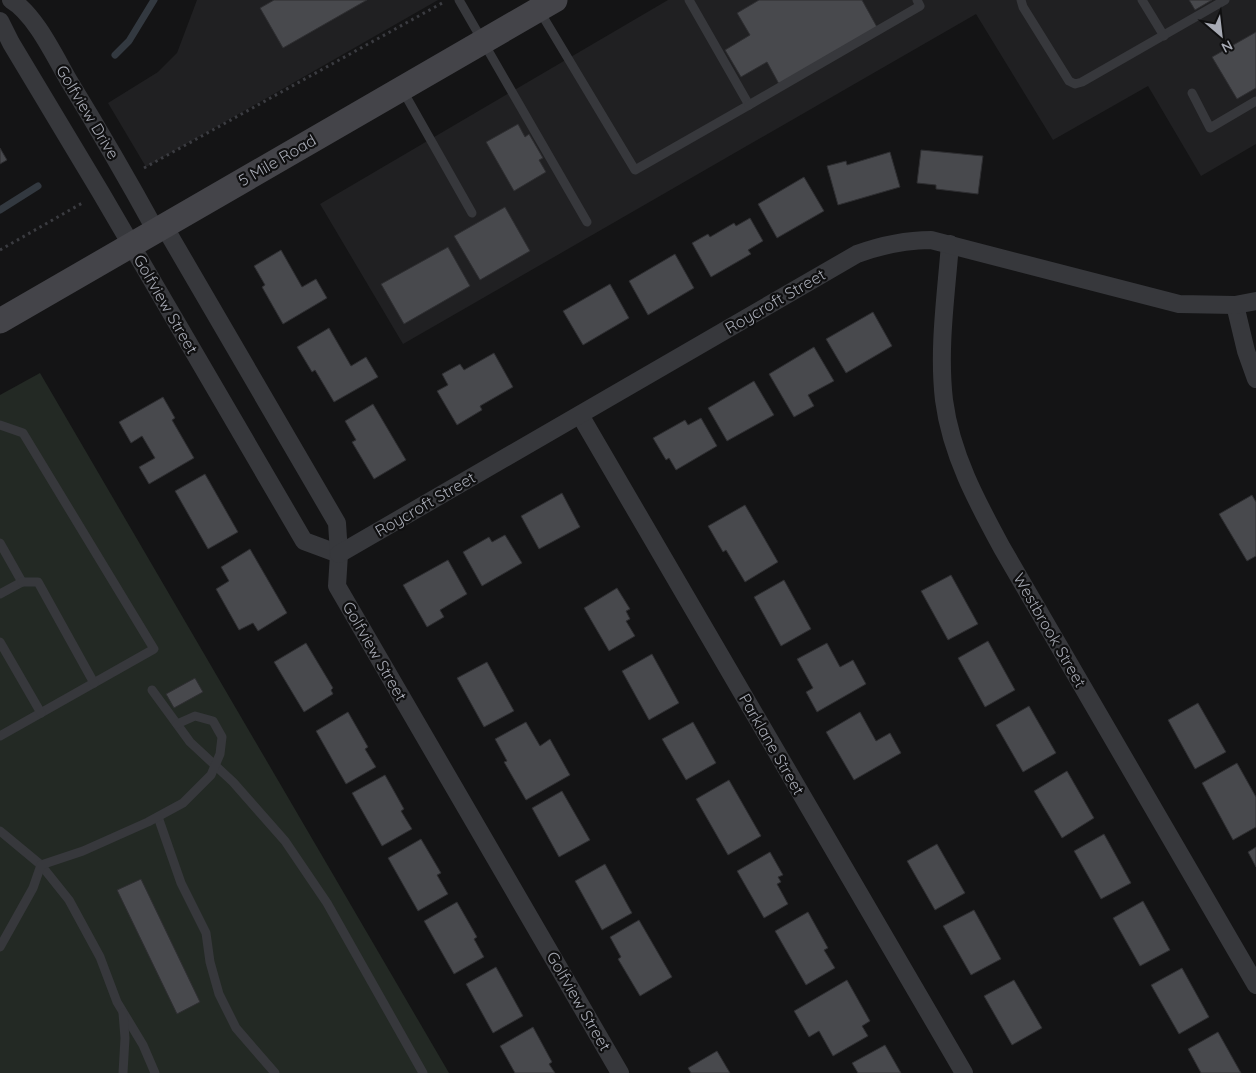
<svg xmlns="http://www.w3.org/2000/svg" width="1256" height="1073" font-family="Quicksand,sans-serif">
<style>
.built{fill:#202022}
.green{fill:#232924}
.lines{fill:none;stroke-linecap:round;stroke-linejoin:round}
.stream{stroke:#333940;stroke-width:7}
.building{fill:#48494d;stroke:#2e2e31}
.path{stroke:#3b3c41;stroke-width:3;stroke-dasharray:2.5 4;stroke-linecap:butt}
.service{stroke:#37383c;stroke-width:9}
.minor{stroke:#37383c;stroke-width:18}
.secondary{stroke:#444449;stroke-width:25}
.labels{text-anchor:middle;stroke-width:4.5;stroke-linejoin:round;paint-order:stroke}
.street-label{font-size:16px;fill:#a7aab4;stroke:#0f0f10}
</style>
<rect width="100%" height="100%" fill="#141415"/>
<g class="built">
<path d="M197,0H438L146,167L108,103L158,72L177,53Z"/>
<path d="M668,0H1256V144L1201,176L1148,86L1053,140L976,14L403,344L320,204Z"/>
</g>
<path class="green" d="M40,373L449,1073H0V395Z"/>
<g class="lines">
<g class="stream">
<path d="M115,55L129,41L154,0"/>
<path d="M0,210L38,186"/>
</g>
</g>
<g class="building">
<path d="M274,0H367L283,48L260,8Z"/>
<path d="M759,0H862L877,27L779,84L767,62L741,77L725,50L750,35L737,13Z"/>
<path d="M1189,0H1212L1195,10Z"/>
<path d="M1256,32V88L1237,99L1212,57Z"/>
<path d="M518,124L525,137L529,134L543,158L539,160L546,172L514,191L486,142Z"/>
<path d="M0,148L7,160L0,164Z"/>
<path d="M921,150L983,156L978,194L936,189V185L917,183Z"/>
<path d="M890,152L900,187L838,205L827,166L846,161L847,165Z"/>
<path d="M804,177L824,211L777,238L758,204Z"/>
<path d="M505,207L530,251L480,280L454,236Z"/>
<path d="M750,218L763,241L748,250L751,254L711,277L692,243L708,234L710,237L734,223L736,226Z"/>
<path d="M448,247L470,286L404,324L381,284Z"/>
<path d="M281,250L302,287L316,279L327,298L283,324L262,287L265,285L254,266Z"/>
<path d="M675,254L694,288L648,315L629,281Z"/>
<path d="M610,284L629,318L583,345L563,311Z"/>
<path d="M873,312L892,346L846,373L826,339Z"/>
<path d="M329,328L351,366L366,357L378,377L334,402L315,370L312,372L297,347Z"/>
<path d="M814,347L834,381L808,395L814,406L794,417L769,374Z"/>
<path d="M494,353L513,387L480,406L482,410L457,425L437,391L448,385L442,374L460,364L464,370Z"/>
<path d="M754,381L774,415L727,441L708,408Z"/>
<path d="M163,397L175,418L172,420L194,458L149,484L139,467L155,458L142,436L131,443L119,422Z"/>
<path d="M373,404L406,460L374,479L352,442L356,440L345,421Z"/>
<path d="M701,418L717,446L676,470L669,458L666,460L653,438L685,420L688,425Z"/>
<path d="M205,474L238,532L208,549L175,491Z"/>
<path d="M562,493L580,527L539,549L521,516Z"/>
<path d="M1252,495L1256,502V556L1247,561L1219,514Z"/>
<path d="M745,505L778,562L745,582L726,550L723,552L708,526Z"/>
<path d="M505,535L522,563L482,586L463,552L489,537L492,542Z"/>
<path d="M250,549L287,613L258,631L253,623L239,630L216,589L229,581L221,567Z"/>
<path d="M448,560L467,594L440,610L444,617L427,627L403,585Z"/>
<path d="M951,575L978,624L948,640L921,591Z"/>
<path d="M784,580L811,629L781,646L754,597Z"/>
<path d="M617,588L630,609L626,611L630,619L626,621L635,636L609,651L584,608Z"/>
<path d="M988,641L1015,690L985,707L958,658Z"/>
<path d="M306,643L333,688L331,690L333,694L304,712L274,662Z"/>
<path d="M827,643L840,667L853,660L866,684L817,712L806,692L813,688L797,659Z"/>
<path d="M652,654L679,703L649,720L622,671Z"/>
<path d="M487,662L514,711L484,727L457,678Z"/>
<path d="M195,678L203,692L174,708L166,694Z"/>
<path d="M1198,703L1226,752L1195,769L1168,720Z"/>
<path d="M1029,706L1056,753L1023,772L996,725Z"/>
<path d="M348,712L368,747L365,749L376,767L346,784L316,731Z"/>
<path d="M860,712L876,741L890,733L901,753L854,780L826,732Z"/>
<path d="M526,722L540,746L550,739L570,775L526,800L504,762L507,761L495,739Z"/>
<path d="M693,722L716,763L686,780L662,739Z"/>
<path d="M1237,763L1256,797V827L1233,840L1202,783Z"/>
<path d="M1067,771L1094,818L1062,838L1034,791Z"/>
<path d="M385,775L404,809L401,811L412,829L382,846L352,793Z"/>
<path d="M729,780L761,836L728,855L696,799Z"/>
<path d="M562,791L590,840L559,857L532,808Z"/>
<path d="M1104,834L1131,883L1101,899L1074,851Z"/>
<path d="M421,839L441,873L437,875L448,894L418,911L388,858Z"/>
<path d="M937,844L965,893L935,910L907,861Z"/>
<path d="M1256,847V867L1248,852Z"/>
<path d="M770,852L783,875L778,877L781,882L777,884L788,904L764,918L737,871Z"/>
<path d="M605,864L632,913L602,930L575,881Z"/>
<path d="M141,879L200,1002L177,1014L117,890Z"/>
<path d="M1143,901L1170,950L1140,966L1113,918Z"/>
<path d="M457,902L477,937L474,939L484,957L454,974L424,921Z"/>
<path d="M974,910L1001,959L971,975L943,926Z"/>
<path d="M808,912L828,948L824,950L835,968L806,985L775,931Z"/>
<path d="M639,920L672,977L640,996L618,959L621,957L610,937Z"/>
<path d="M496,967L523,1016L493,1033L466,984Z"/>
<path d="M1182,968L1209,1017L1179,1034L1151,985Z"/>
<path d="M847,980L870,1021L862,1026L868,1036L833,1056L819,1031L809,1037L794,1011Z"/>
<path d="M1014,980L1042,1028L1012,1045L984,996Z"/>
<path d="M533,1027L552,1062L549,1064L555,1073H515L500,1046Z"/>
<path d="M1218,1032L1241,1073H1201L1188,1049Z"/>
<path d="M885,1045L901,1073H858L852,1063Z"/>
<path d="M717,1051L730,1073H691L688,1068Z"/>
</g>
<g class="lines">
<g class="path">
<path d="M144,168L444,2"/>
<path d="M0,250L84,202"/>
</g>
<g class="service">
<path d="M459,0L587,222"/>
<path d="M1021,0L1023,7L1069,81L1075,84L1082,82L1225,0"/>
<path d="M1142,0L1164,36"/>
<path d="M539,10L635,170L749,105L689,0"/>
<path d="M403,91L472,213"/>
<path d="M1192,93L1210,128L1256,101"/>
<path d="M749,105L920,6L917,0"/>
<path d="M0,425L23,433L154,649L0,736"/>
<path d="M0,543L22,582L0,594"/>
<path d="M22,582H38L94,683"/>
<path d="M0,642L41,713"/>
<path d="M152,690L190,742L233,782L285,841L327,903L423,1073"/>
<path d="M158,817L181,883L206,933L210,962L219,994L236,1028L275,1073"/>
<path d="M0,831L41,865L69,900L100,957L117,1002L143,1045L155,1073"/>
<path d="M0,947L33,888L41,865L83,851L148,822L183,803L211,775L220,754L222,737L213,721L195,716L177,724"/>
<path d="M123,1013L125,1038L123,1073"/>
</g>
<g class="minor">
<path d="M11,0C35,14 55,57 69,81C99,130 128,180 156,231"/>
<path d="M0,21L11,43L101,193L304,541L339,554"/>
<path d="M164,226L337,523L339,554L337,586L620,1073"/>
<path d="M950,244C946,296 938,349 944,400C951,454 977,502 1002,548L1256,985"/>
<path d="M1235,305L1246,351L1256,379"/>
<path d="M580,415L964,1073"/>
<path d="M339,554L857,254C882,245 905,240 931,240L1179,304L1235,305L1256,301"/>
</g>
<path class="secondary" d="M0,321L555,0"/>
</g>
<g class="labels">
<g class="street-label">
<text transform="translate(88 112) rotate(59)" y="6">Golfview Drive</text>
<text transform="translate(277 160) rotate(-30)" y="6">5 Mile Road</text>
<text transform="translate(775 301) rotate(-30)" y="6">Roycroft Street</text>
<text transform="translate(166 304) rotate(60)" y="6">Golfview Street</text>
<text transform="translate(425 504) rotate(-30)" y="6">Roycroft Street</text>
<text transform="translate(1050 630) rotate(60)" y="6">Westbrook Street</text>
<text transform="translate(375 651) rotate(60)" y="6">Golfview Street</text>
<text transform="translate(772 744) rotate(60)" y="6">Parklane Street</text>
<text transform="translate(579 1001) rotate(60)" y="6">Golfview Street</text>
</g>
</g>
<g transform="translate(1221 35) rotate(152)" stroke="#0f0f10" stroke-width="4" paint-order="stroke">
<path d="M0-4L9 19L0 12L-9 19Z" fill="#a7aab4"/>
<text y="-8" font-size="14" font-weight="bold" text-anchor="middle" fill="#a7aab4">N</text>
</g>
</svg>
